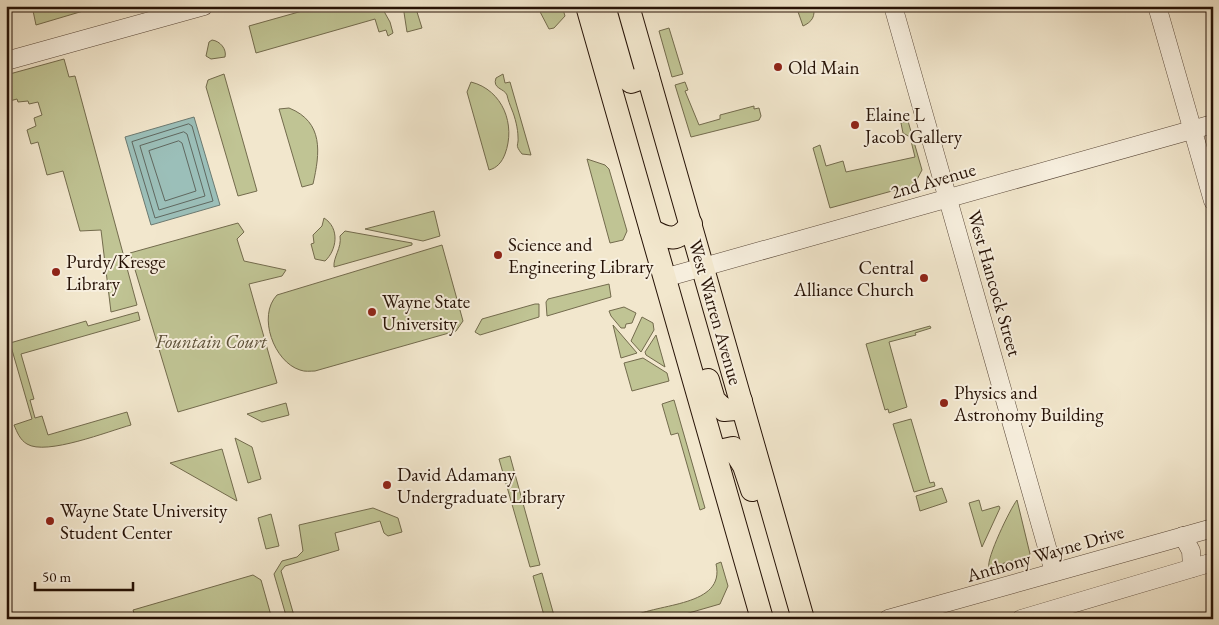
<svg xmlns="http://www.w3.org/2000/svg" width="1219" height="625" font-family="'EB Garamond',serif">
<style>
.green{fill:#c0c494;stroke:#736b4d}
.water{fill:#9bbfb9;stroke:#6c7a71}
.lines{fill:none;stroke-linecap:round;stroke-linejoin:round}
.shore{stroke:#606860;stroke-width:1}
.minor-casing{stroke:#594738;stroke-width:19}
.major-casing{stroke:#261206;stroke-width:24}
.minor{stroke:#f7efde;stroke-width:18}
.major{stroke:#f2e7cd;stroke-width:22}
.poi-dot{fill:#8f2418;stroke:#f7efde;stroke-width:2}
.labels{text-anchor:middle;stroke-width:4;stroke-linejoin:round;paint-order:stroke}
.poi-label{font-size:19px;fill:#261206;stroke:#f7efde;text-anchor:start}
.street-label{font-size:19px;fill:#261206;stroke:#f7efde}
.park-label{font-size:19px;font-style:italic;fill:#5c5038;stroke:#f7efde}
</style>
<rect width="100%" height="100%" fill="#f2e7cd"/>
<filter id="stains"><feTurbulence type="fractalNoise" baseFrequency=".004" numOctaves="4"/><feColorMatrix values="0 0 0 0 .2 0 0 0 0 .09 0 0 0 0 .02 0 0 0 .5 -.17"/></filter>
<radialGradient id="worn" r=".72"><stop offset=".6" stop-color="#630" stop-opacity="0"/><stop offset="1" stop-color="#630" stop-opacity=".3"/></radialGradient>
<g class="green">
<path d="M32,6H100L36,25Z"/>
<path d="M320,6H381L390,22L393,33L388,36L386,30L379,32L375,19L256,53L249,26Z"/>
<path d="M403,6H429L417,12L422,28L407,32Z"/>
<path d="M537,6H562L565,16L554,28L549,29Z"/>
<path d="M796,6H813C816,16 812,22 803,26Z"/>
<path d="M669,28L683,74L672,77L659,31Z"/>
<path d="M212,40C220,41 227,49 225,57L211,59L206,56L209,42Z"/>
<path d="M64,59L69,77L75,76L137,305L111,312L101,230L80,231L63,171L47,175L38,142L31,144L27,130L36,126L34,118L42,115L38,102L29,104L28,101L18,102L17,99L6,102V75Z"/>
<path d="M224,74L257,191L238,196L206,87L208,80Z"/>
<path d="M503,74L505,83L510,82L531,155L522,154C514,144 519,146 518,137C518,129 515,117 512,110C510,105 508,100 507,95C504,88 492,89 496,78Z"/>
<path d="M471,82C503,90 516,125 505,154C502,162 497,168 489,170L467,92Z"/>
<path d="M685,82L688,90L685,91L699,125L720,119V115L754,106V109L759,108L761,116L759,120L691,137L675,85Z"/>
<path d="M289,108C324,122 320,153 313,184L302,187L279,109Z"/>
<path d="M908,121L922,170L914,185L830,208L813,148L820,145L826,166L843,161L846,172L915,157L910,137L903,133L901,123Z"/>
<path d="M587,159L605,165L609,169L627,231L623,240L610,243Z"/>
<path d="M434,211L440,236L423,241L365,229Z"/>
<path d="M324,218C340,228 337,250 325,261L315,259L311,244L314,243L313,235L322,226Z"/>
<path d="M238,223L244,232L237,239L244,261L286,270L282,276L249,284L277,383L178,412L130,253Z"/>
<path d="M345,231L412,243V245L334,267C333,257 342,248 340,236Z"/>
<path d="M442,245L463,321L456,331L315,371C310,371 305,372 300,370C274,362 257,316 277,295Z"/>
<path d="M609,284L611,297L547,316L546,302L548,299Z"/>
<path d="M535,304H539V317L480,335L475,332L482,319Z"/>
<path d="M624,307L636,313L632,323L626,324L625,328H621L611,316L609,311Z"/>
<path d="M138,312L140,320L21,354L34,399L30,400L35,418L42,416L48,435L127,412L131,425C109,431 46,456 27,444C20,440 17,432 14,425L32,419L10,343L86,321L88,326Z"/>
<path d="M642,317L653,323L654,330L641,352L631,341Z"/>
<path d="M613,325L637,353L621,358Z"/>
<path d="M930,326L931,328L915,333L916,335L889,342L907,407L889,413L888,409L885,410L866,344Z"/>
<path d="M656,335L665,367L646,355L645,352Z"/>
<path d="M643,358L667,373L669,381L632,391L624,363Z"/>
<path d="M674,400L705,508L700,510L678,433L671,435L662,404Z"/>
<path d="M286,403L289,415L262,422L247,414Z"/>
<path d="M911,419L930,483L934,482L935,486L914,492L893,424Z"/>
<path d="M235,438L252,447L261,479L248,483Z"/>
<path d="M222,449L237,501L170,463Z"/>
<path d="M510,456L540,565L530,567L499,459Z"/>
<path d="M942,488L947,502L920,511L916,496Z"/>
<path d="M979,500L982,511L999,506L1000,508L982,547L969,503Z"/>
<path d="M1017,500L1030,554L1028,557L989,567C986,559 1010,509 1017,500Z"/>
<path d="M373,508L398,518L402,532L388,536L384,533L380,521L335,533L339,550L285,566L281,571L295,619H287L274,574L282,561L297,557L303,551L299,525Z"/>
<path d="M271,514L279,546L266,549L258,518Z"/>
<path d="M721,562L728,586L720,604L668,619L632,617C657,603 726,607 716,564Z"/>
<path d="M542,573L555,619H545L533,576Z"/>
<path d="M253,575L261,580L272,619H136L133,610Z"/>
</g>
<path class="water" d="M194,117L220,205L151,225L125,137Z"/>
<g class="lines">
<g class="shore">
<path d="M189,124L192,126L213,201L155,218L132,142Z"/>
<path d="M184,132L187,134L205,196L159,210L140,146Z"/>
<path d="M179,141L182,143L196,191L165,201L149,151Z"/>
</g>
<g class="minor-casing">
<g id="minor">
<path d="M893,6L1054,572"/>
<path d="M1157,6L1213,201"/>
<path d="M6,61L204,6"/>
<path d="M664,278L1213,124"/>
<path d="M1183,536L1191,551L1192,568"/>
<path d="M888,619L1213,528"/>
<path d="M1021,619L1213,562"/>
</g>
</g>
<g class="major-casing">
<g id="major">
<path d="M587,6L762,619"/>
<path d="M604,6L624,76L631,82L648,76"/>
<path d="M628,6L803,619"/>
<path d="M651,230C669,240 678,242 691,224"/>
<path d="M708,380L714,400L724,410L735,409L741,401"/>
<path d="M718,458L724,450L733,448L744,466L752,490"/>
</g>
</g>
<use href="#minor" class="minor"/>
<use href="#major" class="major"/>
</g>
<g class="poi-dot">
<circle cx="778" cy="67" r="5"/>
<circle cx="855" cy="125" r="5"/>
<circle cx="498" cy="255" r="5"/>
<circle cx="56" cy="272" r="5"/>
<circle cx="924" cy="278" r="5"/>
<circle cx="372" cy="312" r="5"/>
<circle cx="944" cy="403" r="5"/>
<circle cx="387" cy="485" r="5"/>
<circle cx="50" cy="521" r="5"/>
</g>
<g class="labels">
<g class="poi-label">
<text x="788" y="74">Old Main</text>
<text x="865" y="121">Elaine L<tspan x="865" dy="22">Jacob Gallery</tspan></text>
<text x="508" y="251">Science and<tspan x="508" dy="22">Engineering Library</tspan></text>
<text x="66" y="268">Purdy/Kresge<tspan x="66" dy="22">Library</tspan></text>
<text x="914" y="274" text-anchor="end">Central<tspan x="914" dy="22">Alliance Church</tspan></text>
<text x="382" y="308">Wayne State<tspan x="382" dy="22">University</tspan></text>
<text x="954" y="399">Physics and<tspan x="954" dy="22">Astronomy Building</tspan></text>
<text x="397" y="481">David Adamany<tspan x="397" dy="22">Undergraduate Library</tspan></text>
<text x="60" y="517">Wayne State University<tspan x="60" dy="22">Student Center</tspan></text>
</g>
<g class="street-label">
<text transform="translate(933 180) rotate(-16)" y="7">2nd Avenue</text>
<text transform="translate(995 283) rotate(74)" y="7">West Hancock Street</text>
<text transform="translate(716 312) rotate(74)" y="7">West Warren Avenue</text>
<text transform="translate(1045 553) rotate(-16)" y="7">Anthony Wayne Drive</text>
</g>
<g class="park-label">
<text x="211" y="348">Fountain Court</text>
</g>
</g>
<rect width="1219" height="625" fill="none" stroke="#f2e7cd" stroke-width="25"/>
<rect x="8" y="8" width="1204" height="610" fill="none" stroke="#261206" stroke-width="2.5"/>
<rect x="12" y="12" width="1194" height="600" fill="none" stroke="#261206"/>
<path d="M35 582v8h98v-8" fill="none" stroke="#261206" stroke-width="2.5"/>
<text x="42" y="582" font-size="15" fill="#261206" stroke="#f7efde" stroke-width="4" paint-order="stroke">50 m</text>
<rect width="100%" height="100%" filter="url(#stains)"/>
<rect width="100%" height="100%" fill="url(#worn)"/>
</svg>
